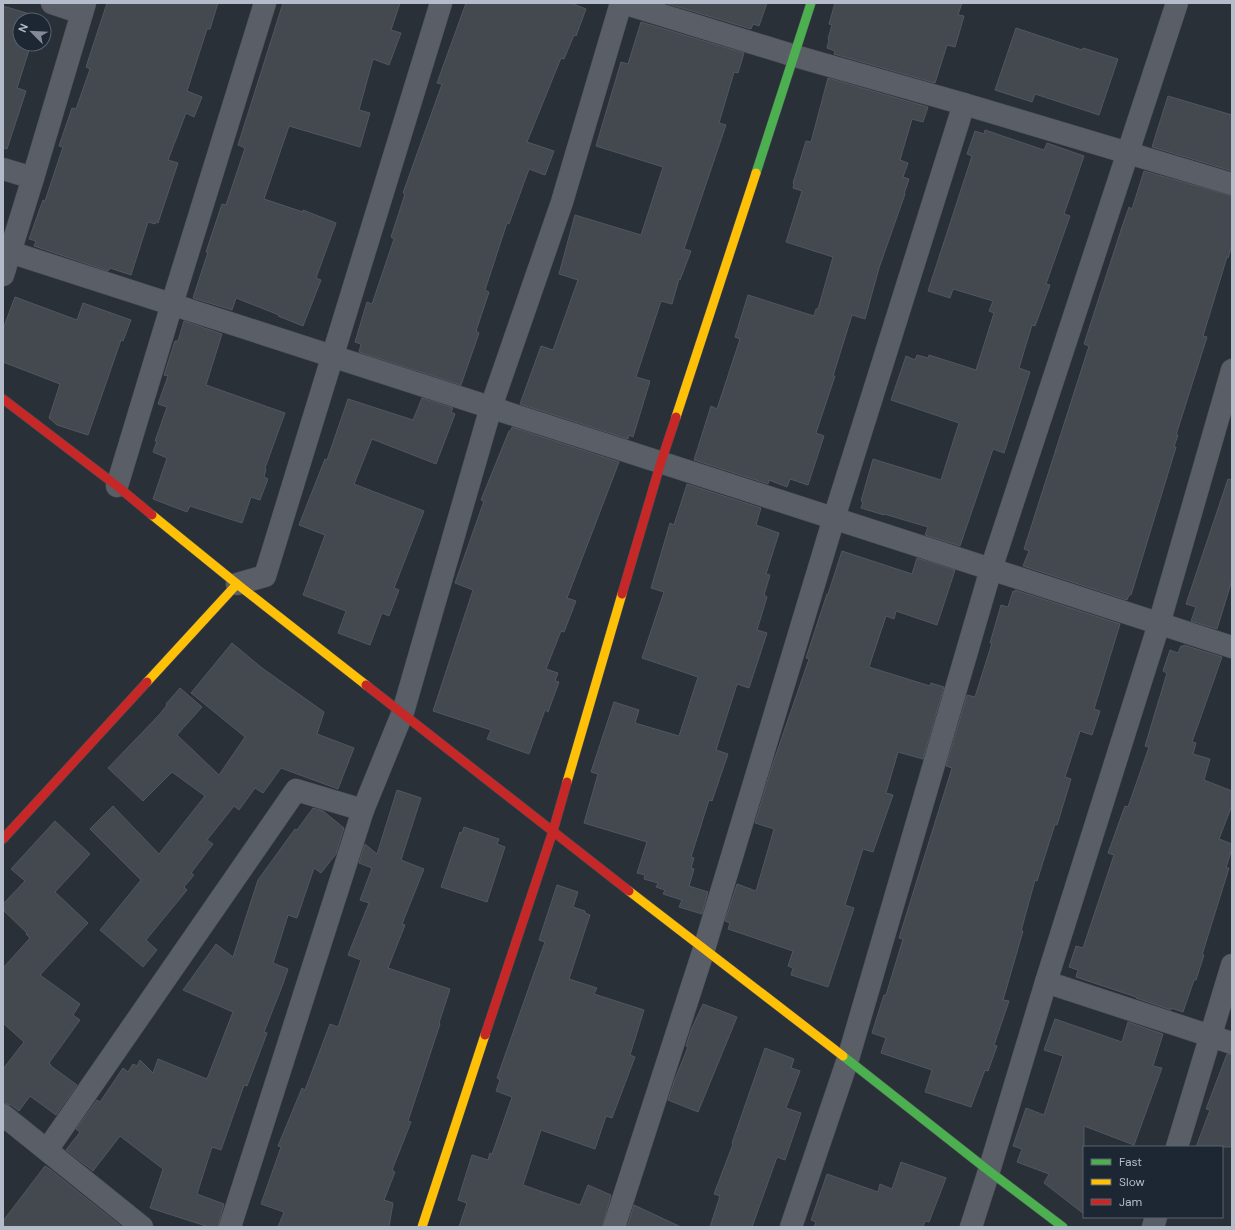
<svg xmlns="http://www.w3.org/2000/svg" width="1235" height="1230" font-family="'DM Sans',sans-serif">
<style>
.building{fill:#444950;stroke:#52575f}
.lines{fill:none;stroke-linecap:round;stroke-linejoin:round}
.street-casing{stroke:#484c53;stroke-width:23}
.fast-casing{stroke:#484c53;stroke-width:10}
.slow-casing{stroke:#484c53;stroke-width:10}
.jam-casing{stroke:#484c53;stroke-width:10}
.street{stroke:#5a5e66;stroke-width:22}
.fast{stroke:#4caf50;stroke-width:9}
.slow{stroke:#ffc107;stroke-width:9}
.jam{stroke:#c62828;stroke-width:9}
</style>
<rect width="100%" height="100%" fill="#2a3038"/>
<g class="building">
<path d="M107,3H218L210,29H207L187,91L202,97L194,117L186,113L168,160L178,163L158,223L156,222L155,224L148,222L131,275L110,268L108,271L34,246L36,241L29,239L43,200L45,201L63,147L59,146L72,108L76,109L90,69L86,67Z"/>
<path d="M283,3H400L391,30L401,33L389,65L373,59L359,110L370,113L360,147L289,126L264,199L303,212V210L336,223L316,278L321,280L303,326L278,316L279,315L236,298L232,310L193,298L208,252H206L222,204L226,205L245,148L238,145Z"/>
<path d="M466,3H571L586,9L576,36L574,35L564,59L561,58L527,142L554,151L545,175L529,169L509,224L507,223L485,290L489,292L476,331L479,333L461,385L359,352L361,344L355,342L367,302L372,304L394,239L391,237L405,194L403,193L442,84L437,83Z"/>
<path d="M665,3H767L759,26L753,24L751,29Z"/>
<path d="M835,3H962L958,15L964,16L955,47L947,45L935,83L834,54L835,51L827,48L829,40L828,39L832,25L829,24Z"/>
<path d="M3,6L40,17L39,20H20V44H31L17,88L26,91L7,149L3,148Z"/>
<path d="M641,22L744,53L738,73L734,72L719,123L726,125L684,249L691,251L680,280L679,279L672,304L661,301L636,377L650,381L633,437L629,435L628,439L520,404L541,346L553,350L578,280L559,274L575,215L641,235L663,167L596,146L621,62L628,64Z"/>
<path d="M1016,28L1082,50L1083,48L1118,59L1099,115L1035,94L1032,102L995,90Z"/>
<path d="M828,78L928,107L923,122L912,119L900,160L908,163L903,177L909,179L904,194H905L879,268L865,319L852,315L833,376H835L816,433L824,436L808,485L790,479L787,487L769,480L768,484L694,460L711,406L717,409L740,339L735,337L748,295L814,316L816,309H818L833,257L786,242L802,191L793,188L794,184L793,183L806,141L811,142Z"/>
<path d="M1168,96L1232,115V171L1152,147Z"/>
<path d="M985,130L1044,150L1047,143L1084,156L1064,214L1070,216L1046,284L1050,285L1035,326L1032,325L1019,368L1030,372L1004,453L993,449L960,546L925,535L928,527L884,514V515L861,508L863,502L861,501L873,459L941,480L959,423L891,400L906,356L915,360L917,355L928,358L929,355L976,370L994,313L989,311L993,301L953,289L950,298L928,291L972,156L967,154L975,131L984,134Z"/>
<path d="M1144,171L1232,196V245L1228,258L1227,257L1203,336L1207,337L1176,435H1178L1174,447H1176L1131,595H1129L1127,600L1023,566L1029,551L1024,549L1089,346L1084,344L1122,227L1129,207L1132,209Z"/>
<path d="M15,297L77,320L83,303L131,320L123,341L121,340L88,435L57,425L49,418L60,384L3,362V329Z"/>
<path d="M184,321L222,334L206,385L285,413L265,468L266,469L264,477L268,479L260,500L251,497L242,523L190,506L187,512L153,499L167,458L153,452L157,441H155L167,407L158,404L168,376L164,375L175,341H178Z"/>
<path d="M422,398L453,408L451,412L455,414L436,464L372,439L354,484L424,511L394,588L399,590L389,616L382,613L370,645L338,633L346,611L303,595L325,535L299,525L325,459L327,460L348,399L413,420Z"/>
<path d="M512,427L619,462L567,598L576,601L564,632L561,631L546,669L558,673L555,681L559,682L548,712L545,710L529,754L487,739L491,730L433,711L473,590L455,583L484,501L481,500L509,431L511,430Z"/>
<path d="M1228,479L1232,480V580L1217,629L1191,621L1196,607L1186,604Z"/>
<path d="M687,484L761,508L756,525L779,533L766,574L770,575L764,595L767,597L757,630L767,633L749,688L737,684L716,750L728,754L712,801L709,800L691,857L694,858L691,868L694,869L689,886L708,892L702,914L679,907L682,900L663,894L665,890L656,887L658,883L644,879L645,875L637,873L647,842L584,823L598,774L591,772L614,702L639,710L635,723L679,736L698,677L642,658L664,592L651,588L670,523L674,525Z"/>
<path d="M842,551L912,574L917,558L955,570L937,625L896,611L894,619L886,616L869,667L930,686L931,683L944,687L923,759L898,752L886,793L893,795L873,852L863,849L845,905L854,908L828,987L791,975L793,968L788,966L793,951L728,929L730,923L725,921L737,884L756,891L774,829L755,823L771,769L809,659L806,658L827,594H828Z"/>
<path d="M1015,590L1120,624L1094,709L1100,711L1092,735L1080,731L1065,777L1071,779L1057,825L1055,824L1037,881L1035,880L1021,931H1023L1003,1000L1009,1001L994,1045L997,1046L988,1071L985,1070L971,1107L925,1092L932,1070L881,1053L886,1038L872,1033L884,995H886L903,939L899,938L952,768L946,766L967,695L975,697L992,643H990L1001,605L1008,607L1013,591L1015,592Z"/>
<path d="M232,643L262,668L324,712L317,734L354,748L338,789L281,768L263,793L255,788L239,810L234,806L207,840L213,844L191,873L194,875L184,887L187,890L146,940L157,950L143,967L100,930L141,880L90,829L113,806L159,854L205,796L172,772L143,801L108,768L160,714L167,705L166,704L180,688L202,707L177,735L219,775L245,737L191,693Z"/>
<path d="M1184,645L1222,657L1192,742L1196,743L1193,754L1210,759L1204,780L1232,791V805L1219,839L1232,844V848L1226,868H1229L1202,955H1204L1196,980H1194L1183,1012L1171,1008V1010L1136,998V997L1076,977L1078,970L1069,967L1076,946L1083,948L1114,855L1108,853L1125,806L1128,807L1149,747L1145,746L1167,673L1163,671L1170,650L1178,653L1181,646H1183Z"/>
<path d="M397,790L421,798L401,860L424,869L402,924L405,925L388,968L450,989L439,1023L440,1024L408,1121L411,1122L392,1170L395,1172L384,1200L393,1203L389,1227H278L284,1212L261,1204L281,1147L278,1146L302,1088L305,1090L330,1024L338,1027L361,960L348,955L369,903L360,900L372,868L359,863L365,844L377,854Z"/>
<path d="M313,808L323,811L344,828L336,854L321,873L314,868L297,918L288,915L273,963L288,969L283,984L264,1032L267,1033L258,1057L247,1086L244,1085L221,1150L212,1147L197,1194L224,1204L218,1227H209L150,1208L163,1169L120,1136L93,1171L66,1150L80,1132L76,1129L97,1100L100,1102L123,1068L128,1072L133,1064L137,1066L140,1060L153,1073L158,1059L207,1079L233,1012L183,990L216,944L233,957L258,880L295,829L297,830Z"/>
<path d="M55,821L90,854L55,892L88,923L40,975L80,1004L73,1015L80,1020L49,1063L51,1065V1066L77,1085L56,1115L30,1096L19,1111L11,1105L3,1103V1069L24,1042L3,1023V968L30,938L26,934L27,933L3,910V904L25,881L11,869Z"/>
<path d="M464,827L499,839L497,844L505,847L487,902L441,887L460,832L462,833Z"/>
<path d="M557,885L578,892L573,907L585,911V913L590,915L569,979L597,988L594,994L644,1010L630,1055L635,1057L612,1118L606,1116L595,1149L541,1130L523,1185L580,1205L588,1185L611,1195L602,1227H459L467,1203L458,1200L472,1155L488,1160L490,1153L492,1154L512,1097L496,1091L500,1080L497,1078L545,942L539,940Z"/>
<path d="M703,1004L737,1017L698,1112L668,1100L675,1079L688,1047L686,1046L691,1030Z"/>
<path d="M1055,1019L1122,1042L1128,1022L1163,1034L1153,1066L1162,1068L1134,1145L1084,1126V1214L1044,1183L1049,1174L1017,1162L1022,1149L1013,1146L1026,1108L1044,1115L1063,1056L1044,1050Z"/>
<path d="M765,1048L794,1059L791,1068L800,1071L786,1108L801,1113L785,1160L777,1157L752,1227H710L720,1196L714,1194L733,1144L732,1143Z"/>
<path d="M1227,1054L1232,1055V1147H1196L1210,1110L1206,1109Z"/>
<path d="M901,1162L946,1178L929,1222L925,1221L923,1227H814L816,1222L811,1220L827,1174L878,1192L880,1184L892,1189Z"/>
<path d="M45,1166L51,1170L122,1227H3V1221Z"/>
<path d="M634,1205L681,1227H627Z"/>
</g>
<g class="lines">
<g class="street-casing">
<g id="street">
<path d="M52,3L82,13"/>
<path d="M623,3L795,56L964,104L1232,184"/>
<path d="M3,169L33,178"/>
<path d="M10,252L1232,647"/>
<path d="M3,275L33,178L85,3"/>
<path d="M117,486L172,304L265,3"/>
<path d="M237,584L265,576L441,3"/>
<path d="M1046,982L1232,1043"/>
<path d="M3,1115L142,1227"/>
<path d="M1177,1147L1232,965"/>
<path d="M47,1150L296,790L363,810"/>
<path d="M230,1227L363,810L403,712L491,407L562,202L621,3"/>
<path d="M614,1227L704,949L834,518L964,104"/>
<path d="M791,1227L848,1059L991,569L1177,3"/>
<path d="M971,1227L989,1171L1046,982L1159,624L1232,370"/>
<path d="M1153,1227L1156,1217"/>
</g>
</g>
<g class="fast-casing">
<g id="fast">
<path d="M756,173L811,3"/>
<path d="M843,1056L989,1171L1063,1227"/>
</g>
</g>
<g class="slow-casing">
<g id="slow">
<path d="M676,417L756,173"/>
<path d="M152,515L237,584"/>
<path d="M147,682L237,584L366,685"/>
<path d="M567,782L622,594"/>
<path d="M629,891L843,1056"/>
<path d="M422,1227L485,1035"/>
</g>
</g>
<g class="jam-casing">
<g id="jam">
<path d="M3,399L117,486L152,515"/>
<path d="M622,594L661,462L676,417"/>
<path d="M366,685L629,891"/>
<path d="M3,839L147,682"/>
<path d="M485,1035L553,831L567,782"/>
</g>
</g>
<use href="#street" class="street"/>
<use href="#fast" class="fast"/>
<use href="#slow" class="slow"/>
<use href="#jam" class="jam"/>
</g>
<rect width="1235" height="1230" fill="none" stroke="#b4bcc9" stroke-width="8"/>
<rect x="1083" y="1146" width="140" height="72" fill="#1d2633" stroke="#59626f"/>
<rect x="1091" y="1159" width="20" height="6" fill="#4caf50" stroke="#59626f"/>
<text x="1119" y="1166" font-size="12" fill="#b4bcc9">Fast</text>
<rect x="1091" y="1179" width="20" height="6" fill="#ffc107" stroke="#59626f"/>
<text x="1119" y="1186" font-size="12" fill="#b4bcc9">Slow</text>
<rect x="1091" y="1199" width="20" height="6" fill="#c62828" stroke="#59626f"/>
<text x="1119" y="1206" font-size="12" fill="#b4bcc9">Jam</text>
<g transform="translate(32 32) rotate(294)"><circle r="19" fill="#1d2633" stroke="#59626f"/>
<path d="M0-3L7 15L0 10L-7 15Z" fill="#848b96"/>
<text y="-6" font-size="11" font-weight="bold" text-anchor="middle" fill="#b4bcc9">N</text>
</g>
</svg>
